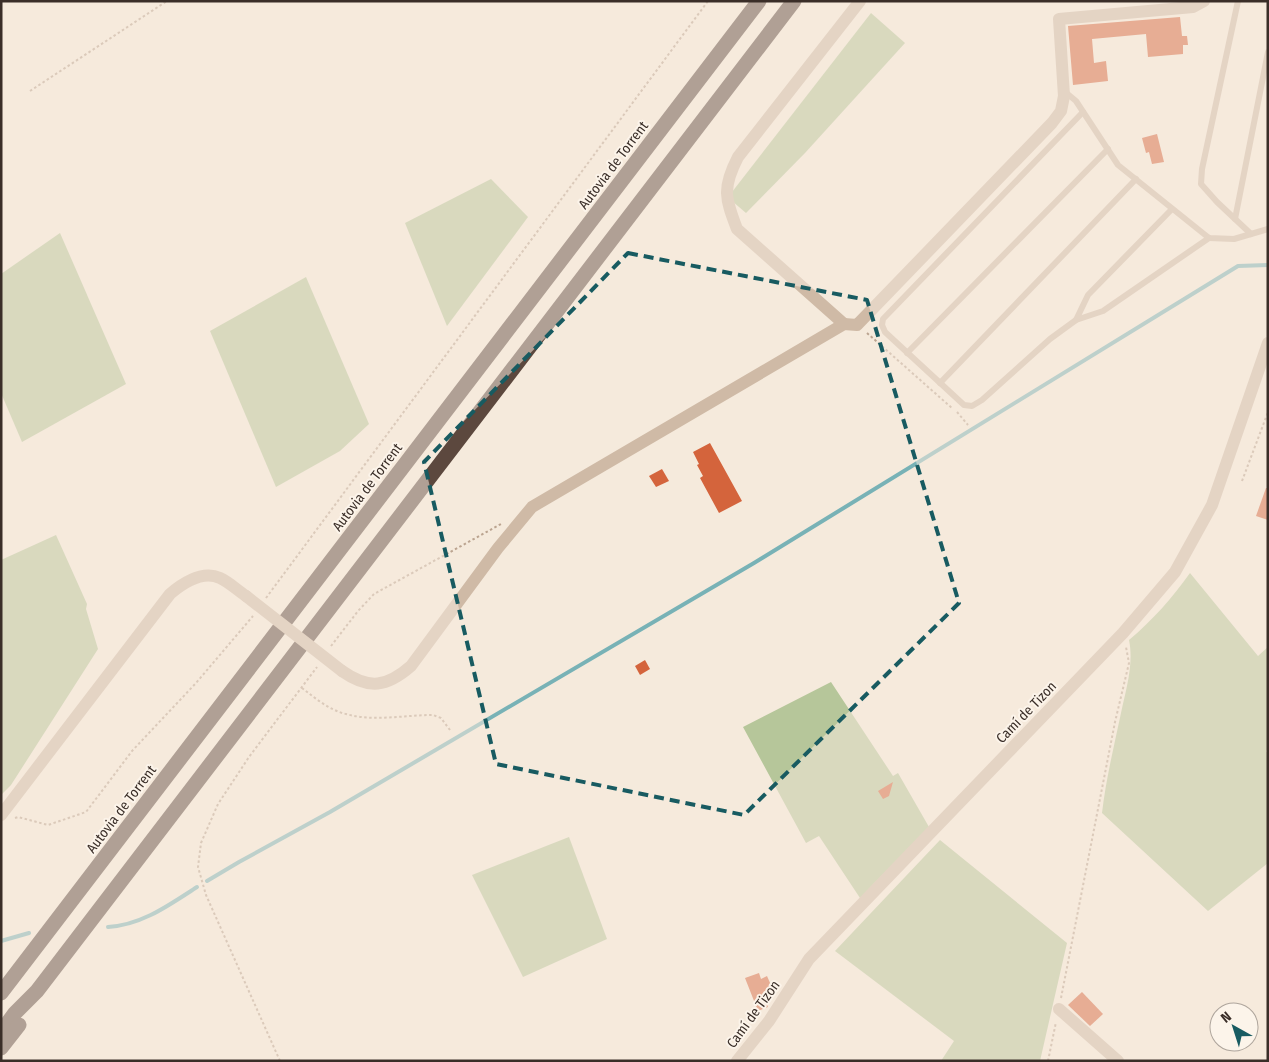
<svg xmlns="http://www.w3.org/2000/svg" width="1269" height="1062" font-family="'Fira Sans Condensed',sans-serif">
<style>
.green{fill:#b6c69a}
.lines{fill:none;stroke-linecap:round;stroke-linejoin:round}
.stream{stroke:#78b2b6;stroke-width:4}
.building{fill:#d4643c}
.path{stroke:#bba490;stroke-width:2;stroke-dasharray:2.5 2.5;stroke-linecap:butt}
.service{stroke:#cfbaa6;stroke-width:6}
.minor{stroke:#cfbaa6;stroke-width:12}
.tertiary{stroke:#cfbaa6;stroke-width:12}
.motorway{stroke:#5c483e;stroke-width:15}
.minor-bridge{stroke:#cfbaa6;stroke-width:12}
.marked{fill:none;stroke:#185b61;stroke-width:4;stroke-dasharray:10 6;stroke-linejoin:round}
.labels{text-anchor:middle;stroke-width:4;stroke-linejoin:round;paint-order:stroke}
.street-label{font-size:14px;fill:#3a2e28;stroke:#fcf4ea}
</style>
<rect width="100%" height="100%" fill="#f5eadc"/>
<g class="green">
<path d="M871,13L905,43L805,153L746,213L732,201V192Z"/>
<path d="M491,179L528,217L447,326L405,223Z"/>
<path d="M60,233L126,384L22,442L1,393V274Z"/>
<path d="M306,277L369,424L340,451L276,487L210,331Z"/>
<path d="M56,535L87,604L86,609L98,649L11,785L1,795V560Z"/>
<path d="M1190,573L1258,656L1268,647V749L1266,751L1268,754V863L1208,911L1102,813C1106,779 1114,746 1121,713C1126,689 1134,664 1129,640C1153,620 1172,598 1190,573Z"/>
<path d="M831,682L893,776L898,773L929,827L860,898L819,836L806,843L743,727Z"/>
<path d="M569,837L607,939L523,977L472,875Z"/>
<path d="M940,840L1067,943L1040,1061H941L954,1041L835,951Z"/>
</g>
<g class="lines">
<g class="stream">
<path d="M207,881L239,862L330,812L754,563L1238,266L1268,265"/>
<path d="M108,927C142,925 169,905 197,887"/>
<path d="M1,941L29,933"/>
</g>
</g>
<g class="building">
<path d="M1180,17L1182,36H1187L1188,45H1183V54L1148,57L1146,34L1092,39L1094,63L1106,61L1108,81L1073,85L1068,26Z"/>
<path d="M1157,134L1164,162L1152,164L1149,152L1146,153L1142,138Z"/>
<path d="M710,443L742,501L719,513L700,478L703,476L697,465L699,464L693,452Z"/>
<path d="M662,469L669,481L656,487L649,476Z"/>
<path d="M1266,488H1268V520L1256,516Z"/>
<path d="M645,660L650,669L640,675L635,666Z"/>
<path d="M893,782L889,796L883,799L878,791Z"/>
<path d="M759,973L761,979L767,976L774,992L764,996L768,1007L758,1011L745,978Z"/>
<path d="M1082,992L1103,1014L1090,1026L1068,1005Z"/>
</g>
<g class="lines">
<g class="path">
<path d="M30,91L167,1"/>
<path d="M867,333L953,409"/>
<path d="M957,412L968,425"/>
<path d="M1242,481L1268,412"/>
<path d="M266,598L708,1"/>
<path d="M331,646L358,611L374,594L501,524"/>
<path d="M302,688C315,698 329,710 346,714C374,722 404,715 433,715L441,718L450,730"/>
<path d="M15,818L18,817L48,825L86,812L132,751L196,683L253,616"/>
<path d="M1061,998L1115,722L1129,663L1126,647"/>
<path d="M280,1061L206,895L198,867L201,843L218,804L249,757L317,667"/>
<path d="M1048,1061L1056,1022"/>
</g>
<g class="service">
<path d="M1238,1L1202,169L1201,184L1217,202L1251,234"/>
<path d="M1064,91L1076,101L1118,165L1209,238L1234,239L1268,229"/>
<path d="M1083,112L883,319L882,325L885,332L964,405L972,406L982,400L1050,339L1076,320L1103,311L1209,238"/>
<path d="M1235,219L1268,52"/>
<path d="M1076,320L1088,295L1172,209"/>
<path d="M907,353L1108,149"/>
<path d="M940,383L1136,179"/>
</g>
<g class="minor">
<path d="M844,324L737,229C725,198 722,188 738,157L860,1"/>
<path d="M342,671C369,690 387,687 411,666L498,548L532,507L844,324L857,325L1052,123L1061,111L1064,96L1059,19L1193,7L1204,1"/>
<path d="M1,815L170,594C183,583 202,570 220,578C229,582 237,590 246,596"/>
<path d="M1059,1009L1118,1061"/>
</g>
<path class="tertiary" d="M737,1061L769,1021L809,959L1123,633L1175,572L1212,505L1268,343"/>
<g class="motorway">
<path d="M1,993L759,1"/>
<path d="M1,1032L15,1013L37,991L794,1"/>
<path d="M1,1048L19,1025"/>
</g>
<path class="minor-bridge" d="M246,596L342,671"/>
</g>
<path d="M0 0H1269V1062H0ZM628,253L867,300L959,603L744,815L496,764L424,462Z" fill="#f5eadc" fill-opacity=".55" fill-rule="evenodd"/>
<path class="marked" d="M628,253L867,300L959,603L744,815L496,764L424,462Z"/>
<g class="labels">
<g class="street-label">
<text transform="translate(613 165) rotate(-53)" y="5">Autovia de Torrent</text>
<text transform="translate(367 487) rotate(-53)" y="5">Autovia de Torrent</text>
<text transform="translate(1026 712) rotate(-46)" y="5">Camí de Tizon</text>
<text transform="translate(121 809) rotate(-53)" y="5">Autovia de Torrent</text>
<text transform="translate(753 1014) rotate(-54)" y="5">Camí de Tizon</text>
</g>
</g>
<rect width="1269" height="1062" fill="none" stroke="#3a2e28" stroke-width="5"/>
<g transform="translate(1234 1027) rotate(321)"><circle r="24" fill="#fcf4ea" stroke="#aea59c"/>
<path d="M0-4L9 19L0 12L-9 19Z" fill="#185b61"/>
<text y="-8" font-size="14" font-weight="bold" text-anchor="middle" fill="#3a2e28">N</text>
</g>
</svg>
